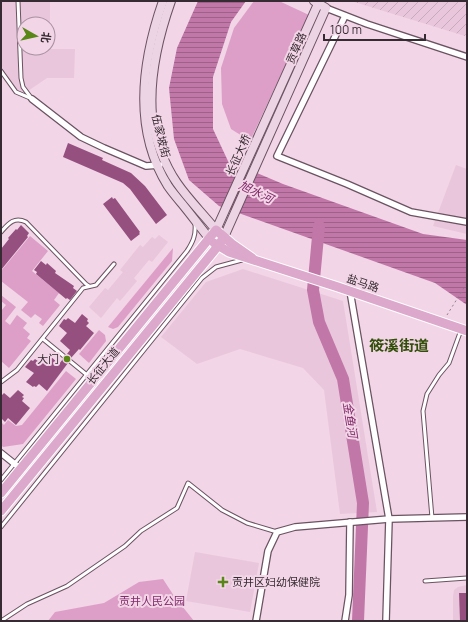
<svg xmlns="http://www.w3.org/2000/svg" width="468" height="622" font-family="Manrope,'Noto Sans SC',sans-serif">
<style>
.built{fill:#e9c6dc;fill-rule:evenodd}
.industrial{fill:url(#industrial-furrows)}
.green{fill:#dd9fc7}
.water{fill:url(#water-rules)}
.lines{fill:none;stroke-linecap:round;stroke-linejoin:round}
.river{stroke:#c277a9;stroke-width:12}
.building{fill:#965080}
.lane-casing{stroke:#6a5261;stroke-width:5}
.street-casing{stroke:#6a5261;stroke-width:8}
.secondary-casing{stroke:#6a5261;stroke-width:10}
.primary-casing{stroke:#fff;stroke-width:11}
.path{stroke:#927e8a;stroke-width:1;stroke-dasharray:2 3;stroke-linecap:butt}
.lane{stroke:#fff;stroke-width:3}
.street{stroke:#fff;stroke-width:5.5}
.secondary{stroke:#edd4e5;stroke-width:8}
.primary{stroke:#dca8cb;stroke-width:9}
.poi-dot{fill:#588617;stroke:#f2d5e7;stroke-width:1.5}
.labels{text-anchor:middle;stroke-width:4;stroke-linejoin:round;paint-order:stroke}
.street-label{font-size:11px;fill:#362b32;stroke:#f2d5e7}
.poi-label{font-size:11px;fill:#362b32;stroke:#f2d5e7;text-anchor:end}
.park-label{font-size:11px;fill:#832b6b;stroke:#f2d5e7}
.water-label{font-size:12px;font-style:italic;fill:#842c6b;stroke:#f2d5e7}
.district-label{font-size:15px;font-weight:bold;fill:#324f09;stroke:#f2d5e7}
</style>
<defs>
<pattern id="industrial-furrows" width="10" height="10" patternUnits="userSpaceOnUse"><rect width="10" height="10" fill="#e9c6dc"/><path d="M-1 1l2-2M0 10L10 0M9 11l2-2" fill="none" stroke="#c8aabd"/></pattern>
<pattern id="water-rules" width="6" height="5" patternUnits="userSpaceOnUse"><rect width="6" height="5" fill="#c277a9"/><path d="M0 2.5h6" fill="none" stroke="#9e628a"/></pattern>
</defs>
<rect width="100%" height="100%" fill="#f2d5e7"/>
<g class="built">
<path d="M1,1H50V49H75L74,78H47L25,93L15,88L1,65ZM24,24H48V48H24Z"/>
<path d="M456,165L467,169V234L433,226Z"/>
<path d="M159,235L168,242L152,262L149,260L134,278L137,281L120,301L117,298L101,318L89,307L105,288L108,290L123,272L120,270L140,245L143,247L152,237L155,239Z"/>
<path d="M243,269L343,301L377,512L340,514L324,390L303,368L240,349L197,364L161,337L206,282Z"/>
<path d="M195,552L259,563L250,612L186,601Z"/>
<path d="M467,585V621H453V596L454,590L458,587Z"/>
</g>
<path class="industrial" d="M351,1H467V32L465,36Z"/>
<g class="green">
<path d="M254,1H279L309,15L250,141L231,129L222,104L221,68L234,28Z"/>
<path d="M30,236L48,251L32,271L59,293L54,300L60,305L43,326L39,323L42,319L35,314L31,318L21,310L28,302L1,281V271Z"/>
<path d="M173,248L172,261L118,327L113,329L108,327Z"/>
<path d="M1,295L16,307L5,321L10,325L17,315L27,323L23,328L30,334L27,338L31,341L9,368L1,361V311L6,305L1,301Z"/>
<path d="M99,330L105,335L106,341L89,363L79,354Z"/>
<path d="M66,371L76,379L23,444L3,447L1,445V422L4,425L8,420L16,426L22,425Z"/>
<path d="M163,579L174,596L194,621H48L55,612L104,603L139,582Z"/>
</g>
<path class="water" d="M198,1H246L231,22L213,77V129L228,161L283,184L423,234L467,240V305L435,283L219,206L189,180L174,139L169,88L177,48Z"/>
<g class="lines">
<path class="river" d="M319,226L313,290L319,322L343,379L363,503L358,621"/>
</g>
<g class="building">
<path d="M68,143L103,158L102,160L131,173L145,186L167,215L156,224L130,189L123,183L63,157Z"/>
<path d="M112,197L113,199L115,198L140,232L139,233L140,234L131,241L103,204Z"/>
<path d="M21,225L29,233L27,236L28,237L1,270V249L9,239L8,238L16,229L17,230Z"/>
<path d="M41,261L46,265L47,263L56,271L55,273L74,286L73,288L77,291L70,300L67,298L66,299L36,274L37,272L34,270Z"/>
<path d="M82,314L88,319L87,321L89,323L86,326L94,333L80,350L79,349L71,358L67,354L70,350L60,341L67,333L59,326L64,319L66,320L68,318L75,323Z"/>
<path d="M49,355L59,364L63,359L68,363L47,391L39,384L36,387L34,386L33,387L26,382L34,373L25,367L31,360L33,361L35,359L42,364Z"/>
<path d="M18,390L24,395L22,397L24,398L22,401L30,408L16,425L8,418L5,422L1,418V396L4,393L10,398Z"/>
<path d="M459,593H467V621H460Z"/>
</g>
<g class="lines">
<g class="lane-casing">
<g id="lane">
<path d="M18,1L21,78L23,87L32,99"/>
<path d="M1,71L16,92L30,98"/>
<path d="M1,232C8,224 14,216 26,222L86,284L89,286"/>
<path d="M43,339L87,375"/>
<path d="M1,382L17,370L83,288L96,285L114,264"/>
<path d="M1,480L187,251C193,242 196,235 195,224"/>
<path d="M432,518L423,411L427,394L439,375L449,363L461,330"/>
<path d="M1,527L202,278L216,267L242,260"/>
<path d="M425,581L467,578"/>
<path d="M1,621L27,604L67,586L125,546L141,531L177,508L188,483L222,510L247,523L277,532"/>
</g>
</g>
<g class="street-casing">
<g id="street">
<path d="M326,8L367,24L467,57"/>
<path d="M345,16L277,156L347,184L411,212L467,222"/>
<path d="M32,99L81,137L104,148L146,166L160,165"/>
<path d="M350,291L389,519L386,621"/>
<path d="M1,453L21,469"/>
<path d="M256,621L268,551L277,532L295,527L389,519L467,517"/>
<path d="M345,621L349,595L350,522"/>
</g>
</g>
<g class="secondary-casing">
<g id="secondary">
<path d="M163,1C142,61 132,129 168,186C172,192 178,199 183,205C192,216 200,227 209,238"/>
<path d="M171,1C159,35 149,78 152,115C153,136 165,166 177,183C188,199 203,214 216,230L318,4"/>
<path d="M224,237L326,8L314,1"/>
</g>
</g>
<g class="primary-casing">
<g id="primary">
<path d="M214,243L229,252L338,287L467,331"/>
<path d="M1,493L216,230L232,244L252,258"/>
<path d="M1,511L218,246L224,237"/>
</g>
</g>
<path class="path" d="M447,315L467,283"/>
<use href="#lane" class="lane"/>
<use href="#street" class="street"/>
<use href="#secondary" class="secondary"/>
<use href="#primary" class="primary"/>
</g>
<g class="poi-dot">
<circle cx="67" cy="359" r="4"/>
<path d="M221 576h4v4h4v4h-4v4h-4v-4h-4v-4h4z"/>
</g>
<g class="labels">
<g class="street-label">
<text transform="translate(296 48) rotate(-66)" y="4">贡草路</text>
<text transform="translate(161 136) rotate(76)" y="4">伍家坡街</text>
<text transform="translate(238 155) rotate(-66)" y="4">长征大桥</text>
<text transform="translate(363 283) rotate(19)" y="4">盐马路</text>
<text transform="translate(103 366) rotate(-51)" y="4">长征大道</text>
</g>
<g class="poi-label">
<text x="59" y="363">大门</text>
<text x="232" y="586" text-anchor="start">贡井区妇幼保健院</text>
</g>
<g class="park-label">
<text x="152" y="605">贡井人民公园</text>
</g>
<g class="water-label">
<text transform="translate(256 192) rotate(26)" y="4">旭水河</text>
<text transform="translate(350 420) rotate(81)" y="4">金鱼河</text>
</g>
<g class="district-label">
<text x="399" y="351">筱溪街道</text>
</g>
</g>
<rect width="468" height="622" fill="none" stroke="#362b32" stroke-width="4"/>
<g transform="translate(36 36) rotate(98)"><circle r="19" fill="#f2d5e7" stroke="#a7919f"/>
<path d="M0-3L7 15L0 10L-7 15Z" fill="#588617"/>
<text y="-6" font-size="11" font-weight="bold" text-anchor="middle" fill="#362b32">北</text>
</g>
<path d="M324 34v6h101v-6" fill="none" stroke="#362b32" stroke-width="2"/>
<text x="330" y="34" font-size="12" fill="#362b32" stroke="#f2d5e7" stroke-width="3" paint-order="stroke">100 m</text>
</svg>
